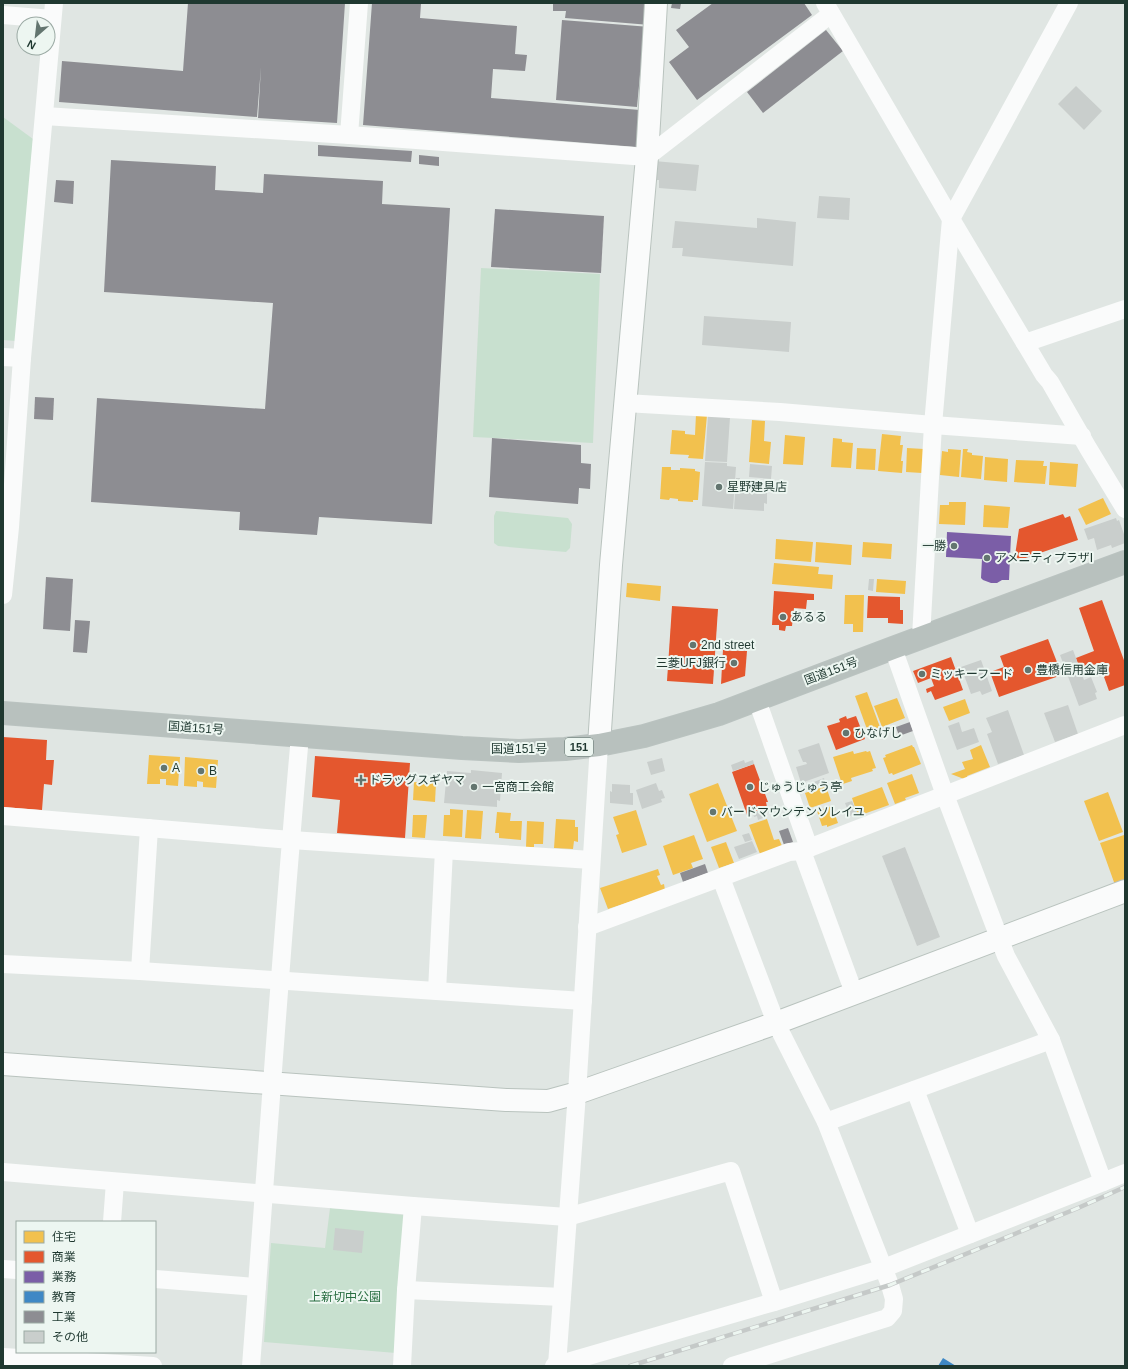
<svg xmlns="http://www.w3.org/2000/svg" width="1128" height="1369" font-family="Helvetica,'Noto Sans JP',sans-serif">
<style>
.green{fill:#c8e0cf}
.homes{fill:#f2c14e}
.shops{fill:#e4572e}
.offices{fill:#7b5ea7}
.schools{fill:#3f88c5}
.industry{fill:#8d8d92}
.building{fill:#c9cecc}
.lines{fill:none;stroke-linecap:round;stroke-linejoin:round}
.secondary-casing{stroke:#b9c3be;stroke-width:24}
.highway-casing{stroke:#bac3c0;stroke-width:24}
.street{stroke:#fafbfb;stroke-width:18}
.secondary{stroke:#fafbfb;stroke-width:22}
.highway{stroke:#b8c1be;stroke-width:22}
.rail-casing{stroke:#c5c9c8;stroke-width:4.5}
.rail{stroke:#edf6f1;stroke-width:3;stroke-dasharray:9;stroke-linecap:butt}
.poi-dot{fill:#63756f;stroke:#edf6f1;stroke-width:1.5}
.labels{text-anchor:middle;stroke-width:4;stroke-linejoin:round;paint-order:stroke}
.shield{fill:#edf6f1;stroke:#5d716a;stroke-width:1}
.shield-label{font-size:11px;font-weight:bold;fill:#1f3830}
.poi-label{font-size:12px;fill:#1f3830;stroke:#edf6f1;text-anchor:start}
.street-label{font-size:12px;fill:#1f3830;stroke:#edf6f1}
.park-label{font-size:12px;fill:#2a6e42;stroke:#edf6f1}
</style>
<rect width="100%" height="100%" fill="#e0e6e3"/>
<g class="green">
<path d="M3,117L33,139L17,341L3,340Z"/>
<path d="M481,268L600,274L593,443L473,437Z"/>
<path d="M496,511L568,518L572,524L570,548L566,552L498,546L494,543V516Z"/>
<path d="M330,1208L404,1215L396,1353L264,1342L271,1243L325,1248Z"/>
</g>
<g class="homes">
<path d="M696,414L707,415L703,459L688,458L689,455L670,454L672,430L685,431V434L695,435Z"/>
<path d="M752,420L765,421L764,441L771,442L769,464L749,462Z"/>
<path d="M882,434L901,436L900,445H903L901,461H903L902,473L878,471Z"/>
<path d="M785,435L805,437L803,465L783,464Z"/>
<path d="M833,438L842,439V442L853,443L851,468L831,467Z"/>
<path d="M857,448L876,449L875,470L856,469Z"/>
<path d="M907,448L924,449L922,473L906,472Z"/>
<path d="M948,449L961,450L959,477L940,475L942,451L948,452Z"/>
<path d="M963,449H968L967,452L972,453V455L983,456L981,479L961,477Z"/>
<path d="M985,457L1008,459L1007,482L984,480Z"/>
<path d="M1016,460L1044,461L1043,466H1047L1045,484L1014,482Z"/>
<path d="M1050,462L1078,464L1076,487L1049,485Z"/>
<path d="M662,467H671V470H680V468L695,469V471L700,472L698,500H693V502L678,501V499L670,498L669,500L660,499Z"/>
<path d="M1103,498L1111,514L1086,525L1078,509Z"/>
<path d="M949,502H966L965,525L939,524L940,505H949Z"/>
<path d="M984,505L1010,507L1008,528L983,527Z"/>
<path d="M776,539L813,542L811,562L775,559Z"/>
<path d="M816,542L852,545L851,565L815,562Z"/>
<path d="M863,542L892,544L891,559L862,557Z"/>
<path d="M774,563L819,567L818,574L833,575L832,589L772,584Z"/>
<path d="M877,579L906,581L905,594L876,592Z"/>
<path d="M627,583L661,586L660,601L626,597Z"/>
<path d="M845,595H864L863,632H853V624H844Z"/>
<path d="M867,692L880,727L868,732L855,696Z"/>
<path d="M897,698L905,718L882,727L874,706Z"/>
<path d="M965,699L970,713L949,721L943,707Z"/>
<path d="M912,745L913,747H914L921,764L893,775L892,773L889,774L883,758L886,757L885,755Z"/>
<path d="M981,745L990,767L967,776L968,778L964,779L951,774L965,769L962,762L973,759L970,750Z"/>
<path d="M853,751L854,754L866,751L867,752L870,751L876,768L872,769L873,771L851,778L852,781L843,784V781H841L833,757Z"/>
<path d="M149,755L180,757L178,786L166,785V779H160V784H147Z"/>
<path d="M185,757L218,760L216,788L203,787V782L197,781V787L184,786Z"/>
<path d="M912,774L919,793L905,798L906,800L895,804L887,783Z"/>
<path d="M414,782L436,783L435,802L413,800Z"/>
<path d="M718,783L737,831L707,842L689,794Z"/>
<path d="M826,786L831,801L810,808L805,793Z"/>
<path d="M882,787L889,805L858,816L852,798Z"/>
<path d="M1108,792L1123,832L1099,841L1084,801Z"/>
<path d="M832,806L838,823L827,827V825L822,826L817,811Z"/>
<path d="M450,809L463,810L462,837L443,836L444,815H450Z"/>
<path d="M467,810L483,811L481,839L465,838Z"/>
<path d="M636,810L647,845L622,853L616,835L619,834L613,817Z"/>
<path d="M497,812L511,813L510,821H522L521,840L499,838V833H495Z"/>
<path d="M413,815H427L425,838L412,837Z"/>
<path d="M556,819L575,820V827H578V842L574,841L573,849L554,848Z"/>
<path d="M767,819L774,840L779,839L782,846L760,854L749,825Z"/>
<path d="M527,821L544,822L543,844H534V847H526Z"/>
<path d="M694,835L703,859L691,863L693,868L673,875L663,846Z"/>
<path d="M1124,835L1125,838V881L1115,885L1100,843Z"/>
<path d="M726,842L734,863L719,868L711,847Z"/>
<path d="M658,869L660,875L657,876L661,885L664,884L665,890L608,909L600,888Z"/>
</g>
<g class="shops">
<path d="M1063,514L1065,518L1070,516L1078,540L1014,562L1019,529Z"/>
<path d="M774,591L814,594V600H807L806,609L794,608L792,626H786L785,631L779,630V625H772Z"/>
<path d="M868,596L900,597V610H903V624L888,623V618H867Z"/>
<path d="M1102,600L1125,663V685L1109,691L1099,663L1080,670L1076,658L1094,651L1079,608Z"/>
<path d="M672,606L718,609L713,684L667,681Z"/>
<path d="M1048,639L1062,675L999,697L990,672L1004,667L1000,656Z"/>
<path d="M723,650L747,651L745,676L721,684Z"/>
<path d="M951,657L963,690L935,700L931,691L927,693L926,689L934,686L931,678L918,683L913,671Z"/>
<path d="M846,716L847,719L856,716L865,739L836,750L827,726L840,722L839,719Z"/>
<path d="M3,737L47,740L46,760H54L52,785L44,784L42,810L3,807Z"/>
<path d="M315,756L410,763L405,838L337,833L340,800L312,797Z"/>
<path d="M754,764L768,802H766L767,807L747,815L732,772Z"/>
</g>
<path class="offices" d="M947,532L1011,536L1009,580H1002L997,583H991L983,580L981,578L982,559L946,557Z"/>
<path class="schools" d="M943,1358L956,1366H938Z"/>
<g class="industry">
<path d="M188,3H345L337,123L258,118L261,67L257,117L59,102L62,61L183,71Z"/>
<path d="M372,3L421,4L420,18L517,26L515,54L527,55L525,71L493,69L491,98L640,110L637,147L363,125Z"/>
<path d="M553,3H652L650,25L565,18L566,11H553Z"/>
<path d="M672,3H681L680,9L671,8Z"/>
<path d="M713,3H804L812,15L697,100L669,62L689,47L676,30Z"/>
<path d="M562,20L650,27L646,76L640,75L637,107L556,100Z"/>
<path d="M826,30L843,51L763,113L747,92Z"/>
<path d="M318,145L412,151L411,162L318,156Z"/>
<path d="M419,155L439,157V166L419,164Z"/>
<path d="M111,160L216,166L215,190L263,193L264,174L383,181L382,204L450,208L432,524L319,517L317,535L239,530L240,512L91,502L97,398L265,409L273,303L104,292Z"/>
<path d="M56,180L74,181L73,204L54,202Z"/>
<path d="M495,209L604,216L601,273L491,267Z"/>
<path d="M35,397L54,398L53,420L34,419Z"/>
<path d="M492,438L581,445V463L591,464L590,489L579,488L578,504L489,497Z"/>
<path d="M46,577L73,579L70,631L43,629Z"/>
<path d="M75,620L90,621L87,653L73,652Z"/>
<path d="M910,722L913,731L899,736L896,727Z"/>
<path d="M788,828L793,842L784,845L779,831Z"/>
<path d="M705,864L708,873L683,882L680,873Z"/>
</g>
<g class="building">
<path d="M1076,86L1102,111L1084,130L1058,104Z"/>
<path d="M654,161L699,165L696,191L659,188V180H652Z"/>
<path d="M819,196L850,198L849,220L817,218Z"/>
<path d="M757,218L796,222L793,266L682,256L683,248H672L675,221L757,228Z"/>
<path d="M704,316L791,322L789,352L702,345Z"/>
<path d="M708,415L730,417L727,462L705,461Z"/>
<path d="M705,462L727,463V466L736,467L733,509L702,506Z"/>
<path d="M750,464L772,466L771,479L749,477Z"/>
<path d="M736,478H740L739,489L765,491V493H767V504L764,503V511L734,509Z"/>
<path d="M1116,518L1117,521L1119,520L1125,537V543L1112,548L1111,545L1097,550L1094,538L1088,540L1084,529Z"/>
<path d="M869,579H874L873,591L868,590Z"/>
<path d="M1073,650L1084,680L1091,677L1097,692L1095,693L1097,699L1079,706L1060,655Z"/>
<path d="M981,660L992,691L982,695L980,691L971,694L961,667Z"/>
<path d="M1068,705L1078,734L1055,742L1044,713Z"/>
<path d="M1008,710L1024,755L998,764L987,734L992,732L986,718Z"/>
<path d="M959,722L962,732L974,728L979,742L957,750L948,726Z"/>
<path d="M819,743L829,773L801,783L796,767L807,764L806,762H803L798,750Z"/>
<path d="M662,758L665,771L651,775L647,762Z"/>
<path d="M744,760L745,763L753,760L754,764L733,771L731,765Z"/>
<path d="M471,770L502,773L500,801L497,800V807L444,803L447,771L471,773Z"/>
<path d="M824,778L826,785L816,788L814,782Z"/>
<path d="M656,783L659,791L662,790L665,798L661,799L662,802L642,809L636,790Z"/>
<path d="M612,784L630,785V793H633V805L610,803V791L612,792Z"/>
<path d="M852,801L857,813L850,816L845,803Z"/>
<path d="M767,807L769,812L764,814L765,817L758,820L757,816L754,817L753,813Z"/>
<path d="M749,833L752,840L745,842L742,835Z"/>
<path d="M752,841L757,852L739,859L734,847Z"/>
<path d="M905,847L940,937L917,946L882,856Z"/>
<path d="M335,1228L364,1231L362,1253L333,1250Z"/>
</g>
<g class="lines">
<g class="secondary-casing">
<g id="secondary">
<path d="M599,745L611,565L647,157L656,3"/>
<path d="M3,1064L506,1100L548,1101L577,1093L776,1023L1125,891"/>
</g>
</g>
<g class="highway-casing">
<path id="highway" d="M3,713L462,748L519,751L565,749L599,745L644,736L719,714L893,648L1125,562"/>
</g>
<g class="street">
<path d="M825,3L951,219L1044,375L1050,382L1088,448L1125,509"/>
<path d="M3,15L52,19"/>
<path d="M44,116L349,135L647,157L831,14"/>
<path d="M349,135L359,3"/>
<path d="M1025,343L1125,309"/>
<path d="M3,357L22,358"/>
<path d="M625,403L780,412L933,425L1082,436"/>
<path d="M3,595L10,527L22,358L54,3"/>
<path d="M921,637L933,425L951,219L1069,3"/>
<path d="M893,648L945,795L1006,956L1051,1040L1103,1182"/>
<path d="M757,700L809,848"/>
<path d="M3,816L291,840L591,860"/>
<path d="M802,851L854,993"/>
<path d="M721,878L776,1023L826,1122L890,1285L894,1299L893,1311L887,1318L732,1366"/>
<path d="M587,927L789,852L802,851L809,848L1125,725"/>
<path d="M3,964L140,971L583,1001"/>
<path d="M140,971L149,828"/>
<path d="M437,991L444,850"/>
<path d="M915,1090L970,1234"/>
<path d="M826,1122L1051,1040"/>
<path d="M3,1172L413,1206L567,1217L731,1171L774,1302"/>
<path d="M112,1222L115,1182"/>
<path d="M3,1269L17,1270"/>
<path d="M155,1279L257,1287"/>
<path d="M406,1290L562,1297"/>
<path d="M3,1357L153,1366"/>
<path d="M557,1365L577,1093L599,745"/>
<path d="M251,1366C267,1156 281,946 300,736"/>
<path d="M402,1366L406,1290L413,1206"/>
<path d="M554,1366L774,1302L884,1268L1103,1182L1125,1173"/>
</g>
<use href="#secondary" class="secondary"/>
<use href="#highway" class="highway"/>
<g class="rail-casing">
<path id="rail" d="M630,1366L890,1285L1078,1208L1125,1187"/>
</g>
<use href="#rail" class="rail"/>
</g>
<g class="poi-dot">
<circle cx="719" cy="487" r="4"/>
<circle cx="954" cy="546" r="4"/>
<circle cx="987" cy="558" r="4"/>
<circle cx="783" cy="617" r="4"/>
<circle cx="693" cy="645" r="4"/>
<circle cx="734" cy="663" r="4"/>
<circle cx="1028" cy="670" r="4"/>
<circle cx="922" cy="674" r="4"/>
<circle cx="846" cy="733" r="4"/>
<circle cx="164" cy="768" r="4"/>
<circle cx="201" cy="771" r="4"/>
<path d="M359 774h4v4h4v4h-4v4h-4v-4h-4v-4h4z"/>
<circle cx="474" cy="787" r="4"/>
<circle cx="750" cy="787" r="4"/>
<circle cx="713" cy="812" r="4"/>
</g>
<g class="labels">
<rect class="shield" x="565" y="738" width="28" height="18" rx="3"/>
<g class="shield-label">
<text x="579" y="751">151</text>
</g>
<g class="poi-label">
<text x="727" y="491">星野建具店</text>
<text x="946" y="550" text-anchor="end">一勝</text>
<text x="995" y="562">アメニティプラザI</text>
<text x="791" y="621">あるる</text>
<text x="701" y="649">2nd street</text>
<text x="726" y="667" text-anchor="end">三菱UFJ銀行</text>
<text x="1036" y="674">豊橋信用金庫</text>
<text x="930" y="678">ミッキーフード</text>
<text x="854" y="737">ひなげし</text>
<text x="172" y="772">A</text>
<text x="209" y="775">B</text>
<text x="369" y="784">ドラッグスギヤマ</text>
<text x="482" y="791">一宮商工会館</text>
<text x="758" y="791">じゅうじゅう亭</text>
<text x="721" y="816">バードマウンテンソレイユ</text>
</g>
<g class="street-label">
<text transform="translate(831 671) rotate(-21)" y="4">国道151号</text>
<text transform="translate(196 728) rotate(4)" y="4">国道151号</text>
<text x="519" y="753">国道151号</text>
</g>
<g class="park-label">
<text x="345" y="1301">上新切中公園</text>
</g>
</g>
<rect width="1128" height="1369" fill="none" stroke="#1f3830" stroke-width="8"/>
<rect x="16" y="1221" width="140" height="132" fill="#edf6f1" stroke="#9baaa4"/>
<rect x="24" y="1231" width="20" height="12" fill="#f2c14e" stroke="#9baaa4"/>
<text x="52" y="1241" font-size="12" fill="#1f3830">住宅</text>
<rect x="24" y="1251" width="20" height="12" fill="#e4572e" stroke="#9baaa4"/>
<text x="52" y="1261" font-size="12" fill="#1f3830">商業</text>
<rect x="24" y="1271" width="20" height="12" fill="#7b5ea7" stroke="#9baaa4"/>
<text x="52" y="1281" font-size="12" fill="#1f3830">業務</text>
<rect x="24" y="1291" width="20" height="12" fill="#3f88c5" stroke="#9baaa4"/>
<text x="52" y="1301" font-size="12" fill="#1f3830">教育</text>
<rect x="24" y="1311" width="20" height="12" fill="#8d8d92" stroke="#9baaa4"/>
<text x="52" y="1321" font-size="12" fill="#1f3830">工業</text>
<rect x="24" y="1331" width="20" height="12" fill="#c9cecc" stroke="#9baaa4"/>
<text x="52" y="1341" font-size="12" fill="#1f3830">その他</text>
<g transform="translate(36 36) rotate(208)"><circle r="19" fill="#edf6f1" stroke="#9baaa4"/>
<path d="M0-3L7 15L0 10L-7 15Z" fill="#63756f"/>
<text y="-6" font-size="11" font-weight="bold" text-anchor="middle" fill="#1f3830">N</text>
</g>
</svg>
